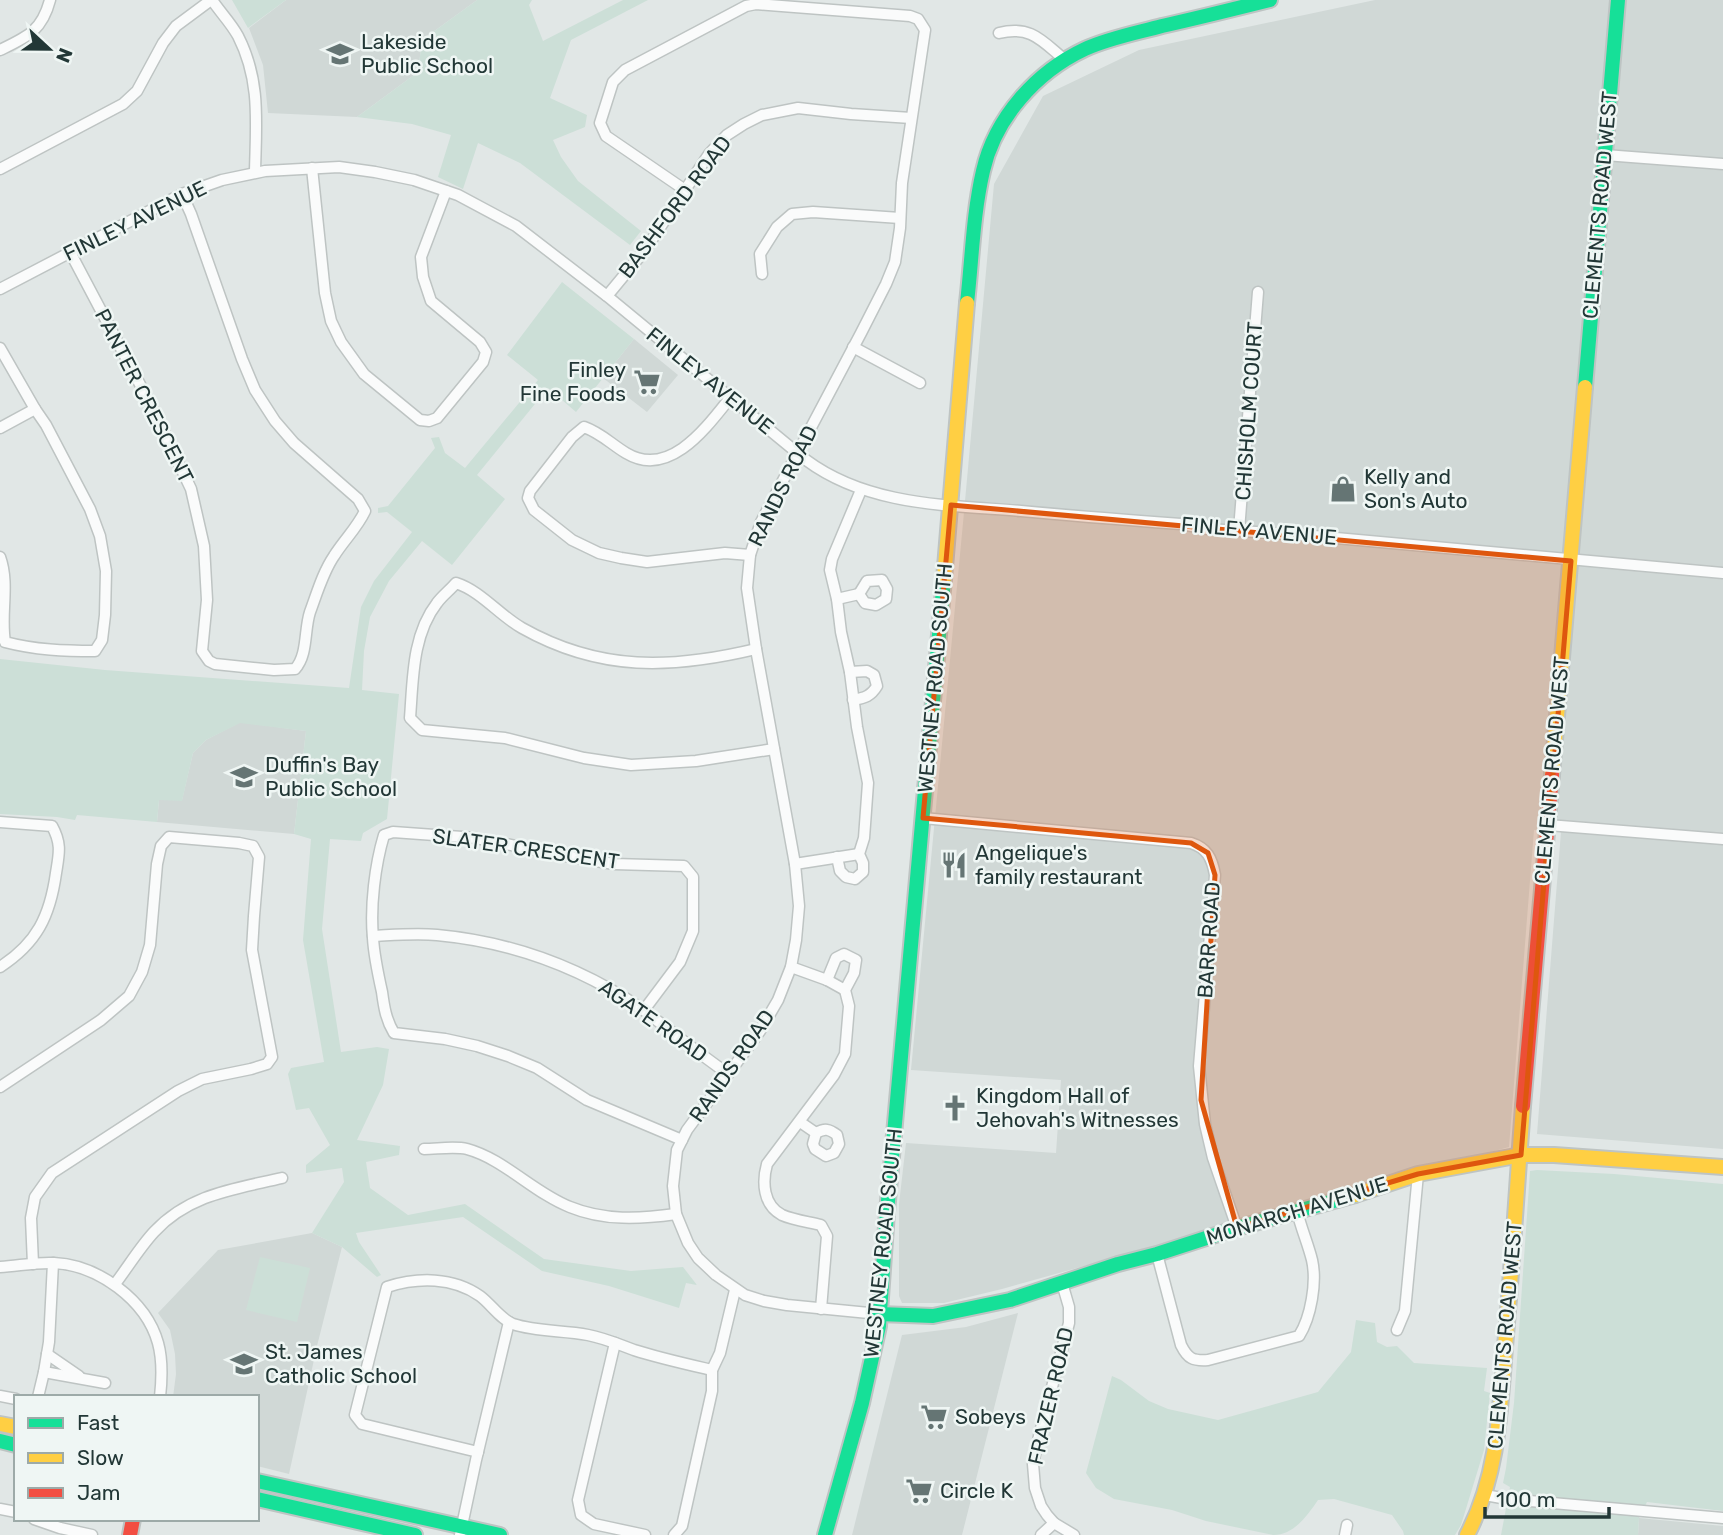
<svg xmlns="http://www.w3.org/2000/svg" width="1723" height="1535" font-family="Rubik,sans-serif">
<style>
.built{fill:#d0d8d6}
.green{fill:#ccdfd7}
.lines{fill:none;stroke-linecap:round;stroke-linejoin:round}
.street-casing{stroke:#bec4c3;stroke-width:13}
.fast-casing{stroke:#bec4c3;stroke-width:18}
.slow-casing{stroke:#bec4c3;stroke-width:18}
.jam-casing{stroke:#bec4c3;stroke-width:18}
.street{stroke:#fafbfb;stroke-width:10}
.fast{stroke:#16e098;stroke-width:14}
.slow{stroke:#ffcf43;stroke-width:14}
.jam{stroke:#f24e42;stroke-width:14}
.marked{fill:#de570e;fill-opacity:0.2;stroke:#de570e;stroke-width:5;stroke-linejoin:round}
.labels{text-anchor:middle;stroke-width:5;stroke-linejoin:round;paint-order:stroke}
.poi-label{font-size:21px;fill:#223736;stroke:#eff6f4;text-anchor:start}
.street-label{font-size:21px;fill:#223736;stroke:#eff6f4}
</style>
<rect width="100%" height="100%" fill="#e1e7e6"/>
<g class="built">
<path d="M286,0H477L422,40L418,72L357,117L268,113L263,65L249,28Z"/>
<path d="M1375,0H1723V1149L1537,1134L1561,832L1534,830L1509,1147L1002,1289L944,1303H902L899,1296V1204L906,1143L1056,1153L1061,1080L911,1070L963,523L994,184L1043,96L1139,50Z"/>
<path d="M634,339L678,375L647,412L603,378Z"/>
<path d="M240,722L306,731L294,834L157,822L159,800H182L193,753L206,740Z"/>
<path d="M312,1233L342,1247L317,1346L289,1474L257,1466V1397H173L176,1374L175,1354L170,1330L158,1313L218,1250Z"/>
<path d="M1018,1313L962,1535H852L902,1335L966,1327Z"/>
<path d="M1639,1518L1723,1526V1535H1638Z"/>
</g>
<g class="green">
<path d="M232,0H286L248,28Z"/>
<path d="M477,0H532L529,5L543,41L623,0H648L571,40L550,98L587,115L585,127L553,140L561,157L578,181L641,231L630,245L520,163L478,143L463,189L438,177L451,135L412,124L357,117L418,72L422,40Z"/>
<path d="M562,282L634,339L576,412L548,388L477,475L505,499L452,565L422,541L389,581L370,617L364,651L362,690L399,694L387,819L363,833L361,841L330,839L322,929L341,1052L377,1047L389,1049L383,1085L357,1140L400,1146L399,1155L366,1162L370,1188L408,1215L465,1204L544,1259L631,1271L683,1267L697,1285L686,1283L679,1308L609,1286L542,1271L463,1217L356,1233L359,1242L381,1275L377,1277L342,1247L312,1233L344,1182L342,1168L306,1173V1165L330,1145L309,1108L296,1110L288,1074L291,1068L324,1062L303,940L311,839L294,834L306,731L240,723L206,740L193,753L182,801L159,800L157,822L77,815L75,820L57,817L0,814V659L105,670L349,688L361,607L374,581L412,532L387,512L378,513V508L388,506L435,448L431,438L439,437L445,453L465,468L538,380L507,355Z"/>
<path d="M1537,1170L1614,1174L1723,1184V1511L1647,1502L1639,1518L1638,1535H1501L1510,1487L1503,1483L1506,1468L1514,1403L1530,1171Z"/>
<path d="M260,1257L310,1268L297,1322L246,1310Z"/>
<path d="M1356,1320L1375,1323L1377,1342L1387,1347L1397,1346L1414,1363L1487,1368L1484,1391L1490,1393L1484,1450L1461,1525L1455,1535H1404L1403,1531L1392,1515L1334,1499L1318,1500C1307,1516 1294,1535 1273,1535L1206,1521L1172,1510L1114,1499L1096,1488L1086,1473L1112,1376L1121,1380L1149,1401L1168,1409L1218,1420L1318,1392L1351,1352Z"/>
</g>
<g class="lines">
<g class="street-casing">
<g id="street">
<path d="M212,0C220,12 231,23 238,36C261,81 256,123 255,172"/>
<path d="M999,33C1031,25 1042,41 1065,60"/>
<path d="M0,50C27,37 42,31 50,0"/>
<path d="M1605,155L1723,164"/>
<path d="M312,168L325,293L331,321L341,342L364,374L420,420L429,421L437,418L483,362L486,352L480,342L431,301L423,277L421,257L446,191"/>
<path d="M0,169L123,104L137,91L163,43L176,26L211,0"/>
<path d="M685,190L606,136L600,123L613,82L625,70L746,6L756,4L910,16L918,19L925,30L902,183L900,228L895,262L886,284L861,333L761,522L750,555L747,588L756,649L795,864L799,906L796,940L791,967L778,1000L760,1031L687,1130L677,1150L673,1186L676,1214L688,1243L698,1258L716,1275L745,1295L764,1301L787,1305L879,1314"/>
<path d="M70,252L153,409L191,489L204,546L207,600L202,651L209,661L215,664L274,670L295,669C308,655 304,630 310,612C317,593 323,572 334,556C344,540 357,528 365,511L358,499L294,443L275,421L255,390L242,359L191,214L182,194"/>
<path d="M762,274L760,254L777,227L792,214L813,212L900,218"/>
<path d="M0,289L182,194L222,180L265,171L339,167L375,172L414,180L458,195L516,226L607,296L806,460C868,506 947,505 1021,511C1074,516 1127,520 1181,524L1208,529L1303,535L1723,573"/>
<path d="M607,296L645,250L709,154L727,135L744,124L762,115L798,108L851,114L911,118"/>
<path d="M853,347L920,383"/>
<path d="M0,348L35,409"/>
<path d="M730,398C706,428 669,479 626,453C611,444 601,433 584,427L572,437L530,491L528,498L534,510L572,540L599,553L621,558L647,562L725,553L750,555"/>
<path d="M0,428L35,409L46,425L90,509L100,536L106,571L105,615L102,640L95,651C65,651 35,650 5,642C0,614 10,585 0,557"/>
<path d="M1239,530L1258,292"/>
<path d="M882,580L887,589L886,599L876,605L865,603L859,594L867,581Z"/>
<path d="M837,599L859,594"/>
<path d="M756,649C672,669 600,672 522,628C499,615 481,591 456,583C450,590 442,596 437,603C412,635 413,680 410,718L422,730L505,738L584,758L631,765L696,761L774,749"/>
<path d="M850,672L867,671L874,675L877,686C871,696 865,698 853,700"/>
<path d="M923,818L1191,843C1207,848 1212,858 1215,875L1199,1066L1205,1124L1213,1158L1237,1228"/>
<path d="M0,822L52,826C62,844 59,854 56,873C50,916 37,943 0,967"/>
<path d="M1548,825L1723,839"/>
<path d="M837,857L840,871L846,877L855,879L863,872V863L859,854L864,838L868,783L857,727L850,672L841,632L837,599L830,570L832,559L861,490"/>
<path d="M795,864L859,854"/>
<path d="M373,936C394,935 416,933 437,935C512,942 580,967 642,1009C649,1014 656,1020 663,1025C684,1042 706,1058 728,1074"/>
<path d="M791,967L827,980L845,990"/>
<path d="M644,1010L680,962L693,931V877L684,866L614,864L560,855L476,838L393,832L384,835C375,865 370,906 373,938C374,956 378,974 382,992C384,1007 386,1020 394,1033L445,1039L477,1046L508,1056L537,1068L587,1100L682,1140"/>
<path d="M0,1087L101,1020L129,996L142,972L150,945L157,864L161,846L169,837L239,843L253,846L259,857L254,916L252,950L272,1057L267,1064L251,1069L202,1079L178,1091L52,1173L35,1197L31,1218L33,1264"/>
<path d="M800,1122L816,1133L813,1144L815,1149L826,1156L834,1153L839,1144L837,1135C829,1129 825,1128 816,1133"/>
<path d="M424,1149C437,1149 454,1146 467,1149C504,1159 534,1193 570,1207C604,1221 640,1219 676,1214"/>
<path d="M1157,1254L1181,1345C1188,1359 1193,1361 1208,1360L1299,1336C1311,1317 1317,1282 1312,1260C1308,1244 1301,1228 1297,1211"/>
<path d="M0,1267C18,1266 36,1262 54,1263C98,1265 146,1300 158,1343C163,1361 162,1379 160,1397"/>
<path d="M1062,1283L1069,1307V1323L1039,1436L1033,1464L1035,1488L1041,1506L1047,1515L1054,1523L1074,1535"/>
<path d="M115,1284C128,1267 140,1247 154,1232C189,1194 235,1189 282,1178"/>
<path d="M821,1309L827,1236L821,1225C809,1222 793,1220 782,1215C763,1205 762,1182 767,1164L834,1075L845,1054L849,1006L845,990L854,973L856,960L844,954L836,958L827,980"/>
<path d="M1397,1330L1405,1311L1418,1174"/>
<path d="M615,1343L578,1500L581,1515L594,1524L645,1535"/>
<path d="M47,1354L79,1376"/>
<path d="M44,1372L105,1383"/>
<path d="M0,1396L16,1399"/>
<path d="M38,1397L44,1372L49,1342L53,1263"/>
<path d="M478,1452L362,1424L355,1415L387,1287C418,1277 453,1277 480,1296C491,1304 500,1319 513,1324C537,1332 563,1330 588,1335C604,1338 618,1344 634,1350C659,1358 686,1364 712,1370"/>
<path d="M1485,1495L1507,1499L1723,1518"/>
<path d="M0,1509L16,1512"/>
<path d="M34,1519L60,1528L92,1535"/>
<path d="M460,1535L476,1460L509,1322"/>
<path d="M674,1535L682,1526L712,1391V1370L720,1353L735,1290"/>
<path d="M1041,1535L1054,1523"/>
<path d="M1345,1535L1347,1525"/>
</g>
</g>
<g class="fast-casing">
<g id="fast">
<path d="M967,303C972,259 973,214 983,171C995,118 1036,72 1085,49C1109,38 1136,33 1162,26C1198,18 1234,9 1270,0"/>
<path d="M1585,387L1618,0"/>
<path d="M879,1314L933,1316L1010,1300L1118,1264L1157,1254L1237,1228L1355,1195"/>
<path d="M0,1441L16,1445"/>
<path d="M257,1481L500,1535"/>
<path d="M257,1499L415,1535"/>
<path d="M825,1535L862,1403L879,1326L887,1212L944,579"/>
</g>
</g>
<g class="slow-casing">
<g id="slow">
<path d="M944,579L967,303"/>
<path d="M1552,775L1585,387"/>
<path d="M1355,1195L1418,1174L1521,1155H1554L1723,1167"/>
<path d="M0,1424L16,1427"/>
<path d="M1467,1535C1498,1476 1500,1412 1505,1347C1512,1267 1517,1186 1523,1106"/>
</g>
</g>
<g class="jam-casing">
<g id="jam">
<path d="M1523,1106L1552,775"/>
<path d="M130,1535L133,1519"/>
</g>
</g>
<use href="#street" class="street"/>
<use href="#fast" class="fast"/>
<use href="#slow" class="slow"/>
<use href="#jam" class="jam"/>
</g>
<path class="marked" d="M951,505L1571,561L1521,1155L1418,1174L1237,1228L1201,1100L1215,875L1208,853L1191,843L923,818Z"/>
<defs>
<g id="school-bare" transform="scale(2.1)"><path d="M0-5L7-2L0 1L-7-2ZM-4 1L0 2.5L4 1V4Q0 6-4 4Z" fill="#657574" stroke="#eff6f4" stroke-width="2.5" paint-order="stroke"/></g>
<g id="supermarket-bare" transform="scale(2.1)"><path d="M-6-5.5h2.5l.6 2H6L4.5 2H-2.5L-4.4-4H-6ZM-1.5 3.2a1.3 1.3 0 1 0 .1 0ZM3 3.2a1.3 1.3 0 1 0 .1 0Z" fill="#657574" stroke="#eff6f4" stroke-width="2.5" paint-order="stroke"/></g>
<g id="shop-bare" transform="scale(2.1)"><path d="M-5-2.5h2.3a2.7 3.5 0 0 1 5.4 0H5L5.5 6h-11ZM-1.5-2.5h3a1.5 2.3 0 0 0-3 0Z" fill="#657574" stroke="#eff6f4" stroke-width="2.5" paint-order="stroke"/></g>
<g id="restaurant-bare" transform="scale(2.1)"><path d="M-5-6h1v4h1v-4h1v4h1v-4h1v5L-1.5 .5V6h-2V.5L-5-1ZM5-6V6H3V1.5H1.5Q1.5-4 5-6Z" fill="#657574" stroke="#eff6f4" stroke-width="2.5" paint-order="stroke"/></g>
<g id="church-bare" transform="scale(2.1)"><path d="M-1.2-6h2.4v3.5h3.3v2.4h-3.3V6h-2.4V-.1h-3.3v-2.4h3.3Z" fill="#657574" stroke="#eff6f4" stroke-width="2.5" paint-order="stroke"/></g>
</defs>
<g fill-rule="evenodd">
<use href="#school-bare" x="340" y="54"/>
<use href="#supermarket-bare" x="647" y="382"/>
<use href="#shop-bare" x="1343" y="489"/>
<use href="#school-bare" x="244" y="777"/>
<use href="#restaurant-bare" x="954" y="865"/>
<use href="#church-bare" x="955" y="1108"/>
<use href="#school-bare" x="244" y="1364"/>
<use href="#supermarket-bare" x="934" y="1417"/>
<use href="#supermarket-bare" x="919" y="1491"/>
</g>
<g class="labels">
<g class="poi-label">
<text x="361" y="49">Lakeside<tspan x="361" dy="24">Public School</tspan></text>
<text x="626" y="377" text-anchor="end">Finley<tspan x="626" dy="24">Fine Foods</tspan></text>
<text x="1364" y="484">Kelly and<tspan x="1364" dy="24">Son's Auto</tspan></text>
<text x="265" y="772">Duffin's Bay<tspan x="265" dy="24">Public School</tspan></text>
<text x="975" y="860">Angelique's<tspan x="975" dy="24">family restaurant</tspan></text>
<text x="976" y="1103">Kingdom Hall of<tspan x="976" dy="24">Jehovah's Witnesses</tspan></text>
<text x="265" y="1359">St. James<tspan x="265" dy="24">Catholic School</tspan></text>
<text x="955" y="1424">Sobeys</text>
<text x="940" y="1498">Circle K</text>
</g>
<g class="street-label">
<text transform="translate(1600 205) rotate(-85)" y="7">CLEMENTS ROAD WEST</text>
<text transform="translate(675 207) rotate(-53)" y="7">BASHFORD ROAD</text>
<text transform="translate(135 221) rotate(-26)" y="7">FINLEY AVENUE</text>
<text transform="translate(710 381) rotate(39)" y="7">FINLEY AVENUE</text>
<text transform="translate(144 396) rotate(63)" y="7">PANTER CRESCENT</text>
<text transform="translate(1249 411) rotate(-86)" y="7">CHISHOLM COURT</text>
<text transform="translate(783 486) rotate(-64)" y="7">RANDS ROAD</text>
<text transform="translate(1259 531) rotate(5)" y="7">FINLEY AVENUE</text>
<text transform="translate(935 678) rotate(-85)" y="7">WESTNEY ROAD SOUTH</text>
<text transform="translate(1552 770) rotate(-85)" y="7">CLEMENTS ROAD WEST</text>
<text transform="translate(526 849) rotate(8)" y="7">SLATER CRESCENT</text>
<text transform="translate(1209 940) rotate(-86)" y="7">BARR ROAD</text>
<text transform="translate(653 1021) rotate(35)" y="7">AGATE ROAD</text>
<text transform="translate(732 1066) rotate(-55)" y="7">RANDS ROAD</text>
<text transform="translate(1297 1211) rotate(-17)" y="7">MONARCH AVENUE</text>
<text transform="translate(883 1243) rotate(-84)" y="7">WESTNEY ROAD SOUTH</text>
<text transform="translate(1505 1335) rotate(-85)" y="7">CLEMENTS ROAD WEST</text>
<text transform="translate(1051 1396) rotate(-77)" y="7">FRAZER ROAD</text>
</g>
</g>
<rect x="14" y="1395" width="245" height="126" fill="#eff6f4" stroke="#9daaa8" stroke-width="2"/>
<rect x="28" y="1418" width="35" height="10" fill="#16e098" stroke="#9daaa8" stroke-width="2"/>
<text x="77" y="1430" font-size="21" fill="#223736">Fast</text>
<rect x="28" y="1453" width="35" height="10" fill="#ffcf43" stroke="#9daaa8" stroke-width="2"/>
<text x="77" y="1465" font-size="21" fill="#223736">Slow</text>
<rect x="28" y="1488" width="35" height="10" fill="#f24e42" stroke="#9daaa8" stroke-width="2"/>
<text x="77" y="1500" font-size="21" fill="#223736">Jam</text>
<g transform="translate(49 49) rotate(112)" stroke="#eff6f4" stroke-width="5" paint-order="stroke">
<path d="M0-5L12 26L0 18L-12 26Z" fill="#223736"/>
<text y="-10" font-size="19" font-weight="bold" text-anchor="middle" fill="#223736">N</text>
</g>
<path d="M1485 1507v10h124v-10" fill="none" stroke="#223736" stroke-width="3.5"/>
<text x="1496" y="1507" font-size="21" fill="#223736" stroke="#eff6f4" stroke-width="5" paint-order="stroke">100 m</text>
</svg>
